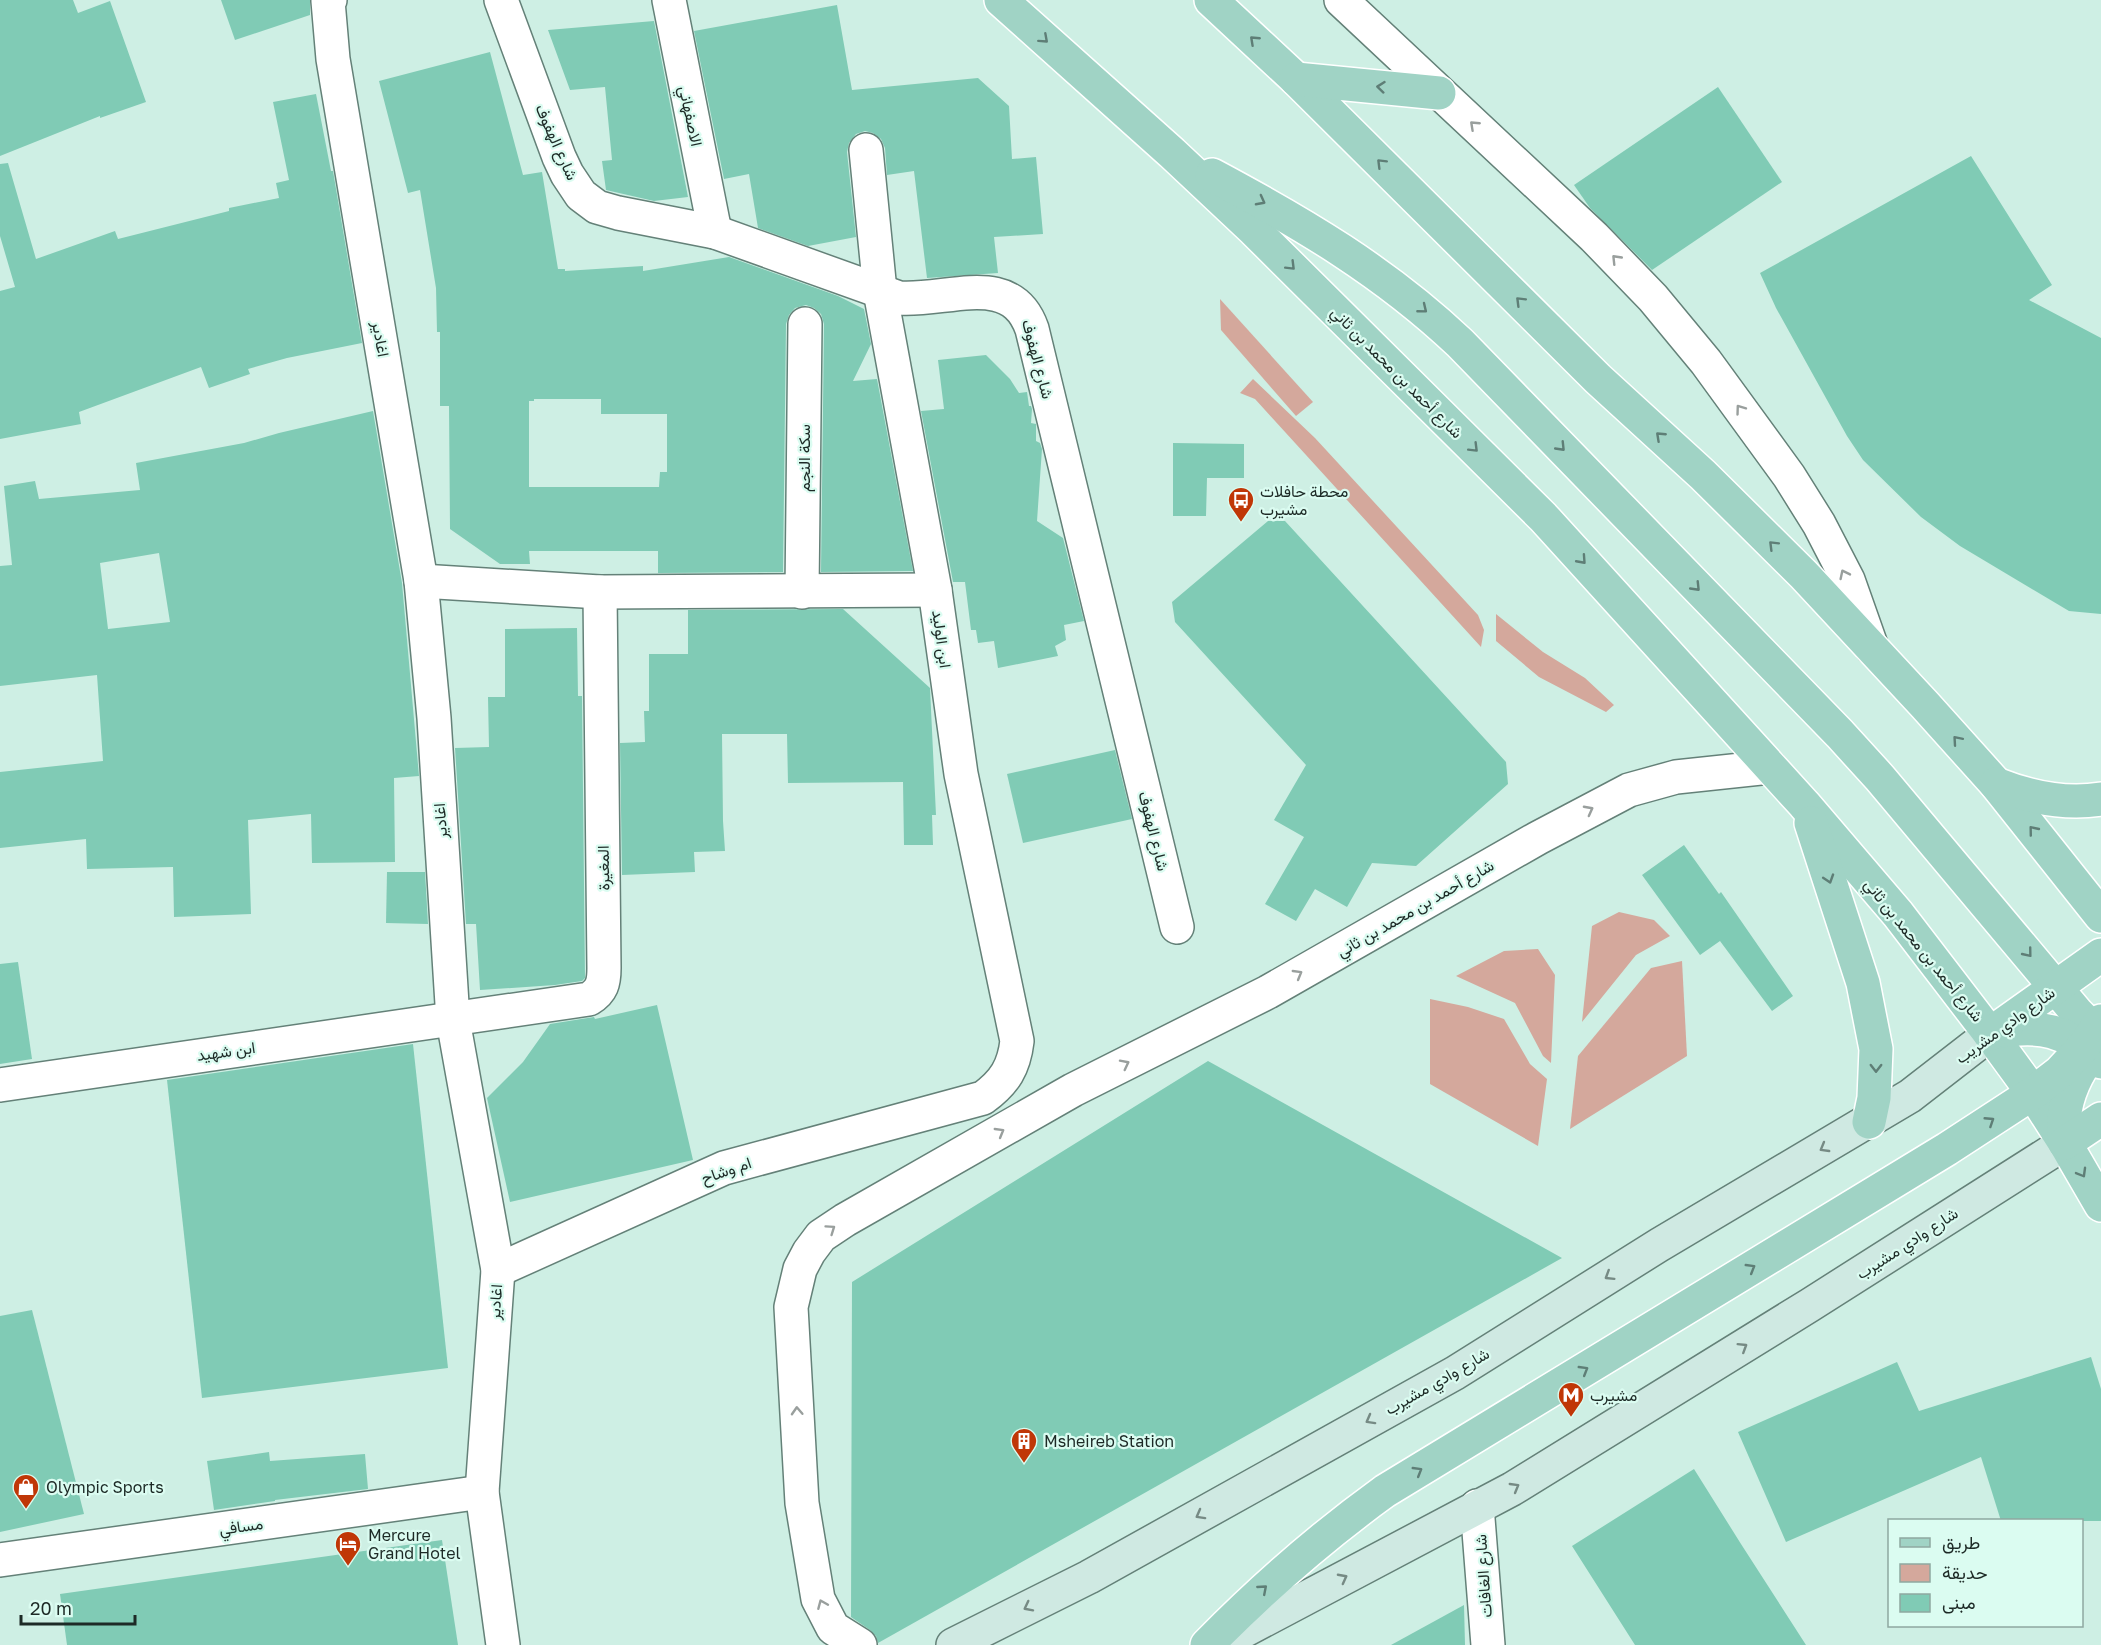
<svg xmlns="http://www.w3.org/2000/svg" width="2101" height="1645" font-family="'Golos Text',Vazirmatn,sans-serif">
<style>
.green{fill:#d4a89c}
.building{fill:#80cbb5;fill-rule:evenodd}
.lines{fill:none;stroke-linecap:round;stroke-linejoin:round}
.street-casing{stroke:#648178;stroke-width:36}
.secondary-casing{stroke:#648178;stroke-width:36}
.primary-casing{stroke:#fff;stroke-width:36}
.street{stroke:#fff;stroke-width:33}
.secondary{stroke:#cfe9e2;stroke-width:33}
.primary{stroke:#a0d3c5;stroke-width:33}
.oneway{stroke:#5e7e76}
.oneway2{stroke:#999f9d}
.oneway3{stroke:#768a84}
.labels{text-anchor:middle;stroke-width:4.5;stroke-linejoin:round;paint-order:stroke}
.street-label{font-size:16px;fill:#1d2a26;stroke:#dbfcf1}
.poi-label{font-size:16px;fill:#1d2a26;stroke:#dbfcf1;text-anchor:start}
</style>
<rect width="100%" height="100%" fill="#ceefe4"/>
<g class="green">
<path d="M1220,299L1313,402L1296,416L1221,330Z"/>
<path d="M1253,379L1315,438L1478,615L1484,630L1481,647L1255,399L1240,393Z"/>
<path d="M1496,614L1543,652L1585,678L1614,705L1606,712L1539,677L1496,641Z"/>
<path d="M1619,912L1654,920L1670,936L1636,955L1582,1022L1592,926Z"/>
<path d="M1538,949L1555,975L1551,1063L1543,1056L1515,1003L1456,976L1504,951Z"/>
<path d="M1682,961L1687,1056L1570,1129L1578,1056L1651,968Z"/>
<path d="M1430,999L1468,1007L1504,1019L1530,1064L1547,1079L1538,1146L1430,1084Z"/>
</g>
<g class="building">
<path d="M0,0H73L78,13L110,1L146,102L100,118V116L0,156Z"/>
<path d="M221,0H310V15L235,40Z"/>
<path d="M837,5L852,90L978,78L1009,106L1012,159L1036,157L1043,234L994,237L998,273L927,278L914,171L887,175L885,148L881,139L873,133L865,131L856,134L849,143L847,152L856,237L808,246L758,228L749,174L724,179L694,31Z"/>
<path d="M654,21L688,197L654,201L606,190L602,161L612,160L605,87L570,90L548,30Z"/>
<path d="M490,52L523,175L542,172L558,269H565V271L643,266V271L729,257L838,296L864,309L871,344L853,381L877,379L913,571L821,572L824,324L821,314L814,308L806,305L795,308L789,315L786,324L783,572L658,573V551H529L530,564H500L450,529L449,406H440V332H437L436,288L420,190L408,193L379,81ZM534,399H601V414H667V472H660L659,487H529V401H534Z"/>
<path d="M1718,87L1782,182L1652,270L1590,208L1574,185Z"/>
<path d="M316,94L331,171H333L362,343L287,358L248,369L250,374L209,388L201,367L79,412L81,424L0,439V291L15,287L0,236V164L8,163L36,259L115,231L118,239L229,211V208L279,198L276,183L289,180L273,102Z"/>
<path d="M1971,156L2052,285L2029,300L2101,338V614L2069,611L1960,546L1921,517L1863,460L1847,436L1776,308L1760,273Z"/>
<path d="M986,355L1010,379L1019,393L1027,392L1029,406H1031L1032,409L1031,423L1036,424V441L1040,443L1042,449L1037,521L1063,538L1084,621L1064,625L1066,640L1055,646L1058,656L998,668L994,641L978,643L976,630H971L965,582H953L921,411L944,409L938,360Z"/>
<path d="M373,411L402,583L419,776L394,778L395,862L312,863L311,814L248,820L251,914L174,917L173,867L87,869L86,839L0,848V772L103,761L97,675L0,686V566L12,565L4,486L35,481L39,499L140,490L136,463L244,443L279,433ZM159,553L170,622L108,629L100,563Z"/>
<path d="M1173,443L1244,444V478H1207L1206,516H1173Z"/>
<path d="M1268,521H1285L1506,762L1508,784L1416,866L1372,863L1347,907L1315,889L1296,921L1265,904L1304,837L1274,820L1306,765L1175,622L1172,602Z"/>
<path d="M843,609L930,688L936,815H932L933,845H904L903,782L788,783L787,734H722L723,821L725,851L694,852L695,872L622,875L620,743L645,742L644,711H649V654H688V610Z"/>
<path d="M577,628L578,696H582L585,978L582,981L555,985L480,990L476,924H466L455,748L489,747L488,697H505V629Z"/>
<path d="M1115,750L1132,819L1023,843L1007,774Z"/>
<path d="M1684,845L1719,894L1721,892L1793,996L1772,1011L1720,941L1700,955L1642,875Z"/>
<path d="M387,872H425L428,924L386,923Z"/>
<path d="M18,962L32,1059L0,1064V964Z"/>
<path d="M657,1005L693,1160L510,1202L487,1098L523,1062L550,1024L594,1017L595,1019Z"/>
<path d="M413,1044L448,1368L202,1398L167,1080Z"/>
<path d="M1208,1061L1562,1258L878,1643L876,1636L870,1630L851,1617L852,1282Z"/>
<path d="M32,1310L84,1514L0,1532V1316Z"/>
<path d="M2091,1357L2101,1389V1521H2001L1981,1457L1786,1542L1738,1432L1897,1362L1919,1411Z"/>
<path d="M269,1452L270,1461L365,1454L368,1489L275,1500V1501L214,1510L207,1461Z"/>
<path d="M1694,1469L1741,1544L1806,1645H1635L1572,1546Z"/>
<path d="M442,1540L458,1645H67L60,1594Z"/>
<path d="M1464,1605L1465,1645H1391Z"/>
</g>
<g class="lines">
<g class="street-casing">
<g id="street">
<path d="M330,0L328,1L333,59L421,581L434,718L453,1020L498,1270L482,1492L503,1645"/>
<path d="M501,0L559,157L567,174L581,195L597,207L618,213L715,232L899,298C947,302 1011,269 1032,329L1177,927"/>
<path d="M669,0L715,232"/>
<path d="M1341,0L1594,237L1653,298L1706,362L1789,476L1819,524L1848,580L1872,648"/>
<path d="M421,581L600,592L935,590"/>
<path d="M802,592L805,324"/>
<path d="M0,1085L589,999C602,991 604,983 604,968L600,592"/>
<path d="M498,1270L724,1168L983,1098C1005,1082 1014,1067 1017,1041L961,774L935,590L880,291L866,150"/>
<path d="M1477,1506L1488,1645"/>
<path d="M0,1560L482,1492"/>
<path d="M860,1645L833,1628L818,1599L802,1503L791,1307L800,1269L809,1252L821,1236L845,1220L1073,1090L1268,992L1538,838L1629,790L1676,777L1770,767"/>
</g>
</g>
<g class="secondary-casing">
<g id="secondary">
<path d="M953,1645L1089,1577L1455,1373L1659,1245L1910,1096L1990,1034"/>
<path d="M1217,1645L1512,1489L1810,1305L2065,1143"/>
</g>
</g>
<g class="primary-casing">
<g id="primary">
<path d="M1001,0L1172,153L1254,230L1543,517L1804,804L1898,914L1990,1034L2033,1093L2065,1143L2101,1205"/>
<path d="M1211,0L1296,79L1598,379L1703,475L1804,575L1925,705L1996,784L2101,916"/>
<path d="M1296,79L1439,93"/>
<path d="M1212,175C1302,223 1385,272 1460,343L1840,734L1880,778L2078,1014L2101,1037"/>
<path d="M1996,784C2029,797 2065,805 2101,799"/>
<path d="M1811,823L1863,983L1876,1049L1874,1098L1869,1122"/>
<path d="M1993,1033C2038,1023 2068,1030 2101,1062"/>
<path d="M1990,1034L2101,955"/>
<path d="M2065,1143C2060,1111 2071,1081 2090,1055"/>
<path d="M2065,1143L2101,1119"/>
<path d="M1207,1645C1262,1589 1320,1538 1385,1491L1947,1149L2033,1093L2060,1072L2084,1046L2101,1021"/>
</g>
</g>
<use href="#street" class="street"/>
<use href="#secondary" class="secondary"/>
<use href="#primary" class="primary"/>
</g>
<defs><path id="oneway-chevron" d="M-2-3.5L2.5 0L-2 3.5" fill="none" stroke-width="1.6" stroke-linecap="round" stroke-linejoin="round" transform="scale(1.5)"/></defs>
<g class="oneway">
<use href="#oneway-chevron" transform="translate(1044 39) rotate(42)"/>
<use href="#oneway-chevron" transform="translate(1254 40) rotate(-137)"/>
<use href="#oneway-chevron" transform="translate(1381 87) rotate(-174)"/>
<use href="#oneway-chevron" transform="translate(1381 163) rotate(-135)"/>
<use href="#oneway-chevron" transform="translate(1261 201) rotate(28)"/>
<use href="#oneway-chevron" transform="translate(1291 266) rotate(45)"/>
<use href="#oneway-chevron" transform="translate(1520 301) rotate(-135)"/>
<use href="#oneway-chevron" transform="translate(1423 309) rotate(39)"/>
<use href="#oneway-chevron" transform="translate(1660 436) rotate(-137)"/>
<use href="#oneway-chevron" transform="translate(1561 447) rotate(46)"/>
<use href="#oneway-chevron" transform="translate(1474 448) rotate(45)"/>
<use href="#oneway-chevron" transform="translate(1773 545) rotate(-135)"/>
<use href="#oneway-chevron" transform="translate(1582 560) rotate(48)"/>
<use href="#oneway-chevron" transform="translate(1696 587) rotate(46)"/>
<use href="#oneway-chevron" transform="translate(1957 740) rotate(-131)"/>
<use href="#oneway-chevron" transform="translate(2033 830) rotate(-129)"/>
<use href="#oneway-chevron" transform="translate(1829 879) rotate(72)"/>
<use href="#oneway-chevron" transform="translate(2028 953) rotate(51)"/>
<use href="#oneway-chevron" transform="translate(1876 1068) rotate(90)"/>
<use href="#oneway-chevron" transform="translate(1990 1121) rotate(-33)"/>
<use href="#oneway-chevron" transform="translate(2082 1173) rotate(60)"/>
<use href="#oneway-chevron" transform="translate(1751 1268) rotate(-31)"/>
<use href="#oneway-chevron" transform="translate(1584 1370) rotate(-31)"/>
<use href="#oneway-chevron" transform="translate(1418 1471) rotate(-31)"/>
<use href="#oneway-chevron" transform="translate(1263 1589) rotate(-41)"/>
</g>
<g class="oneway2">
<use href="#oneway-chevron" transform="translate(1474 125) rotate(-137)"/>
<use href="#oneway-chevron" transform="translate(1616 259) rotate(-134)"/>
<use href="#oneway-chevron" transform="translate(1740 409) rotate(-126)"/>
<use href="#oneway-chevron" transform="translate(1844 574) rotate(-116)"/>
<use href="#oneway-chevron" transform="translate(1589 810) rotate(-28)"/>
<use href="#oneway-chevron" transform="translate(1298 974) rotate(-30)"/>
<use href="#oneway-chevron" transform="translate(1125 1064) rotate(-27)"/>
<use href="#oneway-chevron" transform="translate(1000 1132) rotate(-30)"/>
<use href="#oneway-chevron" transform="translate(831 1229) rotate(-35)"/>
<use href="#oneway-chevron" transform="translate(797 1411) rotate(-93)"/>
<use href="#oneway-chevron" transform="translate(822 1604) rotate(-113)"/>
</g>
<g class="oneway3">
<use href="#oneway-chevron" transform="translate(1824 1148) rotate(150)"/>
<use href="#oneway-chevron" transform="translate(1609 1276) rotate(148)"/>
<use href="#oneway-chevron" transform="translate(1743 1347) rotate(-32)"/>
<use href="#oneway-chevron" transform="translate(1370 1420) rotate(151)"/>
<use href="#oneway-chevron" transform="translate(1515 1487) rotate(-30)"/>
<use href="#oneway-chevron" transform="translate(1200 1515) rotate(151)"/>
<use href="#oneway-chevron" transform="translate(1343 1578) rotate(-28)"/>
<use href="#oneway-chevron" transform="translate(1028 1607) rotate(153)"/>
</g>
<defs>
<g id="bus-pin" transform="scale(1.35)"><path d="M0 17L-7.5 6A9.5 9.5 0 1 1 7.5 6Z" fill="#c03707" stroke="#dbfcf1"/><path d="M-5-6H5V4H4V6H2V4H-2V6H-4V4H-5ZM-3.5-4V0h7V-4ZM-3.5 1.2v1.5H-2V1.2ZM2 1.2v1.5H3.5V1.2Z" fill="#fff"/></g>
<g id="metro-pin" transform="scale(1.35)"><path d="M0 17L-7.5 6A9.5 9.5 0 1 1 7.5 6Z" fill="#c03707" stroke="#dbfcf1"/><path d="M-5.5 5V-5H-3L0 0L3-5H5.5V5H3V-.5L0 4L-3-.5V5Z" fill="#fff"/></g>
<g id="building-pin" transform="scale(1.35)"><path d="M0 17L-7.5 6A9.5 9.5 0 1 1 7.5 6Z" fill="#c03707" stroke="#dbfcf1"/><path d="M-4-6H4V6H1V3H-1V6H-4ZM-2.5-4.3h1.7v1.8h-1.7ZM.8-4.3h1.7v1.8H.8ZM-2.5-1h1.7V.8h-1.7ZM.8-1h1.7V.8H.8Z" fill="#fff"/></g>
<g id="shop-pin" transform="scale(1.35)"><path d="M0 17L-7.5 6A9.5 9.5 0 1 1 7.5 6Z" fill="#c03707" stroke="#dbfcf1"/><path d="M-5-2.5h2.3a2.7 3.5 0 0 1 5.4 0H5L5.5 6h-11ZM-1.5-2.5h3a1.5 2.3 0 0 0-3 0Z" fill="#fff"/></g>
<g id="hotel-pin" transform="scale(1.35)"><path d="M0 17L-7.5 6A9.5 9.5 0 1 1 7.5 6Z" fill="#c03707" stroke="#dbfcf1"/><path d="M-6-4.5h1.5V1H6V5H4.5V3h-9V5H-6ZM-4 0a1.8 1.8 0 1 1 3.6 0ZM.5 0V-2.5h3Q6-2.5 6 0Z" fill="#fff"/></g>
</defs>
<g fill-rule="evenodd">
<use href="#bus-pin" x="1241" y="500"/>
<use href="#metro-pin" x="1571" y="1395"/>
<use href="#building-pin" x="1024" y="1441"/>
<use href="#shop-pin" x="26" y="1487"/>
<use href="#hotel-pin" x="348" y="1544"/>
</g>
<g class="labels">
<g class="street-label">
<text transform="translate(691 116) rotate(78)" y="6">الاصفهاني</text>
<text transform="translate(557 142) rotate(66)" y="6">شارع الهفوف</text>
<text transform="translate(381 339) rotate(80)" y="6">اغادير</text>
<text transform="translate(1038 359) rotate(75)" y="6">شارع الهفوف</text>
<text transform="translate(1397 372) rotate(45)" y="6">شارع أحمد بن محمد بن ثاني</text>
<text transform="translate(804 458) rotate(-90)" y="6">سكة النجم</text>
<text transform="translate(942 639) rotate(82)" y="6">ابن الوليد</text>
<text transform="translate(440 821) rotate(-94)" y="6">اغادير</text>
<text transform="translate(1154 831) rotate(76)" y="6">شارع الهفوف</text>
<text transform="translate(603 868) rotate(-91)" y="6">المغيرة</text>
<text transform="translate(1415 908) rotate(-30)" y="6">شارع أحمد بن محمد بن ثاني</text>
<text transform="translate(1924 950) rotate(51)" y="6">شارع أحمد بن محمد بن ثاني</text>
<text transform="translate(2005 1025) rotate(-36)" y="6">شارع وادي مشريب</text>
<text transform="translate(226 1051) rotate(-8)" y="6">ابن شهيد</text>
<text transform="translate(726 1170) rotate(-19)" y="6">ام وشاح</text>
<text transform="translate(1907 1243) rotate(-33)" y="6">شارع وادي مشيرب</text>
<text transform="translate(495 1302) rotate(-86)" y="6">اغادير</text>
<text transform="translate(1437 1381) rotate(-30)" y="6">شارع وادي مشيرب</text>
<text transform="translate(241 1526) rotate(-8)" y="6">مسافي</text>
<text transform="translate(1483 1576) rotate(-94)" y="6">شارع الغافات</text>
</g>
<g class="poi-label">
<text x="1260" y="497">محطة حافلات<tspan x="1260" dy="18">مشيرب</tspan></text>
<text x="1590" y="1401">مشيرب</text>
<text x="1044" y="1447">Msheireb Station</text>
<text x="46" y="1493">Olympic Sports</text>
<text x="368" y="1541">Mercure<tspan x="368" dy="18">Grand Hotel</tspan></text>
</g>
</g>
<rect x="1888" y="1519" width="195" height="108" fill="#dbfcf1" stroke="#8fa8a0" stroke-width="1.5"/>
<rect x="1900" y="1538" width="30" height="9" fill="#a0d3c5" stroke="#8fa8a0" stroke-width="1.5"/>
<text x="1942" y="1549" font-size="18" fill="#1d2a26">طريق</text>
<rect x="1900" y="1564" width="30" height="18" fill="#d4a89c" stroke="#8fa8a0" stroke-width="1.5"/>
<text x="1942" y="1579" font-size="18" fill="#1d2a26">حديقة</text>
<rect x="1900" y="1594" width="30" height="18" fill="#80cbb5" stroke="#8fa8a0" stroke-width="1.5"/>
<text x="1942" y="1609" font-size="18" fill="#1d2a26">مبنى</text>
<path d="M21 1615v9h114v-9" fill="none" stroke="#1d2a26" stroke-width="3"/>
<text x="30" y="1615" font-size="18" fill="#1d2a26" stroke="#dbfcf1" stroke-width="4.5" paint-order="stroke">20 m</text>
</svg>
